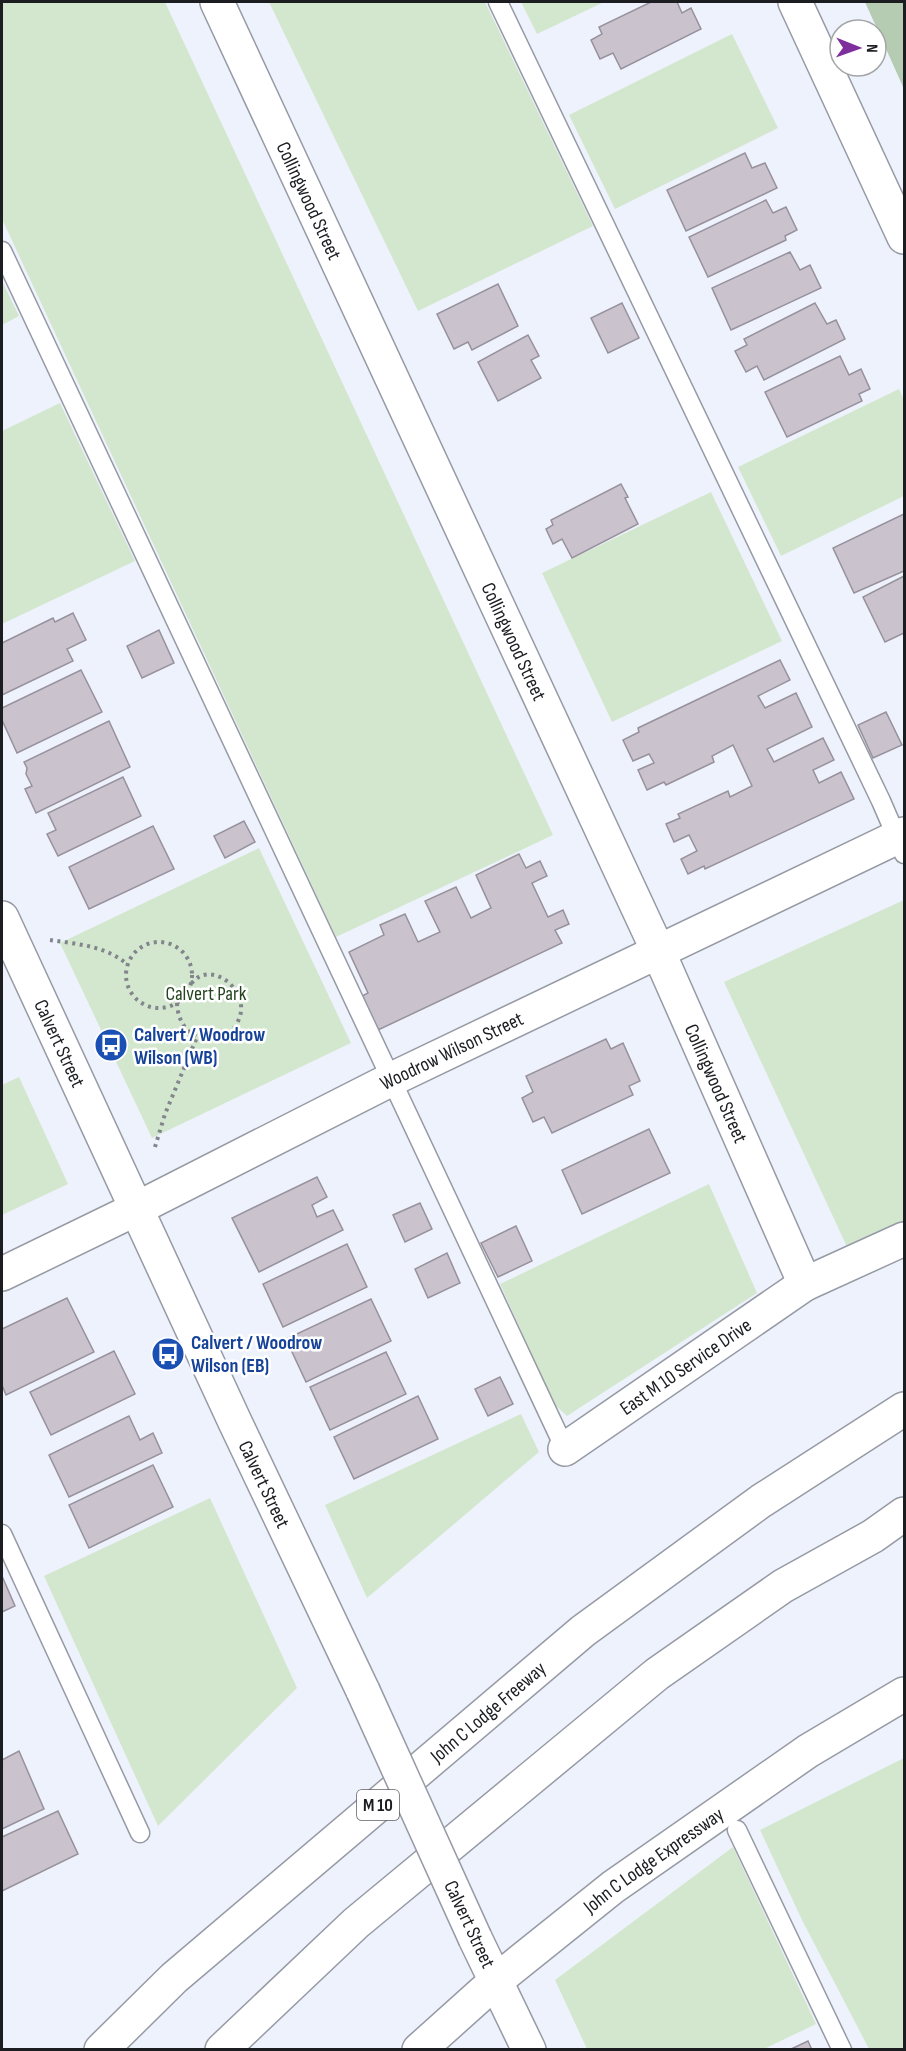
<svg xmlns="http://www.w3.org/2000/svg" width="906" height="2051" font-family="'Sofia Sans Condensed',sans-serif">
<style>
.green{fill:#d3e7cf}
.forest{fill:#b5cbb2}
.building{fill:#cac3ce;stroke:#97919b;stroke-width:1.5}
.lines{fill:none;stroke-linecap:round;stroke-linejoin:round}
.lane-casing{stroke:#969aa4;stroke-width:21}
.street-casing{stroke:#969aa4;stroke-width:36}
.secondary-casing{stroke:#969aa4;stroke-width:36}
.highway-casing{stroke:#969aa4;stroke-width:36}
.path{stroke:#82858c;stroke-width:4;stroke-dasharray:3 4.5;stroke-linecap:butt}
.lane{stroke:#fff;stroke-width:18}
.street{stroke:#fff;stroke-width:33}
.secondary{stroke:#fff;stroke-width:33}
.highway{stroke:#fff;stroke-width:33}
.secondary-bridge-casing{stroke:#969aa4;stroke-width:36;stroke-linecap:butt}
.secondary-bridge{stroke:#fff;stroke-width:33}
.labels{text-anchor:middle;stroke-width:5;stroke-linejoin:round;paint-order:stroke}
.shield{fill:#fff;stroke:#606164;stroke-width:1.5}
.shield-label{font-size:18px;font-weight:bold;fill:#1c1d21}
.street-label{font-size:20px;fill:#1c1d21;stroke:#fff}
.park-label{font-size:20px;fill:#23441e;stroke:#fff}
.transit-label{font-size:20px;font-weight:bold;fill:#164399;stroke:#fff;text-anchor:start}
</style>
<rect width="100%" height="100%" fill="#eef2fd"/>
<g class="green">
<path d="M2,2H165L553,835L336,937L2,219Z"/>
<path d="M269,2H485L593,226L418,311Z"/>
<path d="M521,2H604L537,34Z"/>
<path d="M732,34L778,128L615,209L569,115Z"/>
<path d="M2,281L19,316L2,325Z"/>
<path d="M899,389L904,400V496L781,556L738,467Z"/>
<path d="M60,403L135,561L2,624V431Z"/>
<path d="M711,492L782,641L612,722L542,573Z"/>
<path d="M259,848L351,1043L152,1138L60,943Z"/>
<path d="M904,900V1224L848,1249L724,982Z"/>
<path d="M19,1077L68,1184L2,1215V1085Z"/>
<path d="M709,1184L757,1293L567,1416L554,1404L500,1284Z"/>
<path d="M521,1414L539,1452L367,1598L325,1505Z"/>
<path d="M210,1498L297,1688L158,1826L44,1576Z"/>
<path d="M904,1758V2049H869L802,1920L760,1830Z"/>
<path d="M733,1847L816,2024L764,2049H587L555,1980Z"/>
</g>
<path class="forest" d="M865,2H904V89Z"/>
<g class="building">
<path d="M651,2H677L682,13L691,8L701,29L621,69L613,53L600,59L591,40L602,34L599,27Z"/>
<path d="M745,153L752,168L765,163L777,188L686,231L667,190Z"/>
<path d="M766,200L773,213L786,207L797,230L785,236L786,240L708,277L689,237Z"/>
<path d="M790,252L800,270L810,265L821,288L731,330L712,288Z"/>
<path d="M498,284L518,326L472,350L468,342L454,349L437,314Z"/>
<path d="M622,303L639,338L608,353L591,318Z"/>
<path d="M815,303L827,324L836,320L845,339L764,380L757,366L746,372L735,351L747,345L744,339Z"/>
<path d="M528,335L539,356L531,360L541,378L498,401L478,362Z"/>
<path d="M840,356L849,375L861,369L870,389L859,394L862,401L787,437L765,392Z"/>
<path d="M621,484L628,497L625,498L638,524L572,558L562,539L553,544L546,529L553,525L551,520Z"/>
<path d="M904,514V571L854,593L833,548Z"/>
<path d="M904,576V633L885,642L863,597Z"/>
<path d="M73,613L86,640L67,649L73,661L2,695V643L53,618L55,622Z"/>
<path d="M159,630L174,663L142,678L127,646Z"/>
<path d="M780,660L790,680L758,696L765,708L796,693L812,727L767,749L774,762L823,738L834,760L813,770L819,783L841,772L854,799L705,869L704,866L688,874L681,859L697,851L689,835L674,842L666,824L680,818L678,814L728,791L730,797L752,786L733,745L712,756L714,762L666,785L664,782L647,790L638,770L654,763L649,754L633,761L623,740L639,732L638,728Z"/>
<path d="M81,670L102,712L17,753L2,720V708Z"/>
<path d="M886,712L902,745L873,758L858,725Z"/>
<path d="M109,721L130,767L36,813L25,789L32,786L26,774L27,768L24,762Z"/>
<path d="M123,777L141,816L58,856L47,834L56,830L48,813Z"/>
<path d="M244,821L255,842L225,858L214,836Z"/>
<path d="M153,826L174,869L89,909L69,867Z"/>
<path d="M519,854L526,868L540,861L547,876L532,883L548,917L563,910L569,924L555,930L562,943L378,1030L362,996L368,993L349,952L384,935L380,925L405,914L418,942L440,932L425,901L456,887L471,918L491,908L476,875Z"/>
<path d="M606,1039L611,1049L623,1043L640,1081L629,1086L633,1095L552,1133L544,1117L533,1122L522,1098L533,1092L526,1076Z"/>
<path d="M649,1129L670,1173L582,1214L562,1170Z"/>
<path d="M317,1177L327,1197L312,1205L317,1217L333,1210L343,1230L259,1272L232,1218Z"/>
<path d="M420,1203L432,1229L405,1242L393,1215Z"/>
<path d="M516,1226L532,1261L498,1277L481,1243Z"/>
<path d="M347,1244L367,1287L283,1327L263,1284Z"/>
<path d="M447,1253L460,1283L428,1298L415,1269Z"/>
<path d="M67,1298L94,1352L6,1395L2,1385V1329Z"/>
<path d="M371,1299L391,1341L306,1382L286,1339Z"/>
<path d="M114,1351L135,1394L51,1435L30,1392Z"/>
<path d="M386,1352L406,1394L330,1430L310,1387Z"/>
<path d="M500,1377L513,1404L488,1416L475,1389Z"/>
<path d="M418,1396L438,1439L354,1479L334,1437Z"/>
<path d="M129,1416L140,1440L153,1433L162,1453L69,1497L49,1455Z"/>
<path d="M153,1465L173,1507L89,1548L69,1505Z"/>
<path d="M2,1576L15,1606L2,1612Z"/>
<path d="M19,1751L44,1809L2,1829V1760Z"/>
<path d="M58,1811L78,1854L2,1891V1837Z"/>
<path d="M808,2041L812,2050H789Z"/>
</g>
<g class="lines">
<g class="lane-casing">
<g id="lane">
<path d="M498,2L881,801L904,854"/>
<path d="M2,251L565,1449"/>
<path d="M2,1534L140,1833"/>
<path d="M737,1830L842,2050"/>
</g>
</g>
<g class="street-casing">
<g id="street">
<path id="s1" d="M217,2L658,951L805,1284"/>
<path d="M795,2L904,237"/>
<path id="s2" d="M2,1274L136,1209L390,1080L904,834"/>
<path id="s3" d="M565,1449L805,1284L904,1239"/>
<path id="s4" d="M419,2050L497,1980L613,1887L808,1751L904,1694"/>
</g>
</g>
<g class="secondary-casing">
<g id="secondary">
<path id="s5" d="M2,918L235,1422L363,1691"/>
<path d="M475,1938L529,2050"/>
</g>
</g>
<g class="highway-casing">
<g id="highway">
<path id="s6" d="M101,2050L174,1978L583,1631L761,1501L904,1409"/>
<path d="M222,2050L356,1923L657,1674L783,1586L873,1536L904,1514"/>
</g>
</g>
<g class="path">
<path d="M50,940C77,944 107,946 128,965"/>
<circle cx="159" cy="975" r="33"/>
<path d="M177,1003C178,1043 225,1054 239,1019C251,990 210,958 191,984"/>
<path d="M155,1147L165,1114L197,1037"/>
</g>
<use href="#lane" class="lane"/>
<use href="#street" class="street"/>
<use href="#secondary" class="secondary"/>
<use href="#highway" class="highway"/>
<g class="secondary-bridge-casing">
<path id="secondary-bridge" d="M363,1691L475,1938"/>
</g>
<use href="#secondary-bridge" class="secondary-bridge"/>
</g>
<defs>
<g id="bus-disc" transform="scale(1.725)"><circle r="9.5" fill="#1a4fb4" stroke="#fff"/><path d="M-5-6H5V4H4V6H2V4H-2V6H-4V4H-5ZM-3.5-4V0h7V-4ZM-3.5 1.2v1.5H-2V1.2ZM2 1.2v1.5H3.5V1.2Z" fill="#fff"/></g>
</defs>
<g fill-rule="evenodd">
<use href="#bus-disc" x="111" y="1045"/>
<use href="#bus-disc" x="168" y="1354"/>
</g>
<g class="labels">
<rect class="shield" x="357" y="1790" width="42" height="30" rx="4.5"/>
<g class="shield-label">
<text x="378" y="1811">M 10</text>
</g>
<g class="street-label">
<text dy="7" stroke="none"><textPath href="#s1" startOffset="219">Collingwood Street</textPath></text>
<text dy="7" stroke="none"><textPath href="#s1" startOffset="705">Collingwood Street</textPath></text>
<text dy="7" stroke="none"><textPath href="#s5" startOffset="138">Calvert Street</textPath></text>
<text dy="7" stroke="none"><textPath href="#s2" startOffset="502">Woodrow Wilson Street</textPath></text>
<text dy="7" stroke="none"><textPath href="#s1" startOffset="1191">Collingwood Street</textPath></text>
<text dy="7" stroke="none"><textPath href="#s3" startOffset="146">East M 10 Service Drive</textPath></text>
<text dy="7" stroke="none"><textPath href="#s5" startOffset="624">Calvert Street</textPath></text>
<text dy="7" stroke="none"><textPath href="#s6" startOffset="514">John C Lodge Freeway</textPath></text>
<text dy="7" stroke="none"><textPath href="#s4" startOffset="302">John C Lodge Expressway</textPath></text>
<text transform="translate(470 1924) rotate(65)" y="7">Calvert Street</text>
</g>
<g class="park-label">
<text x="206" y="1000">Calvert Park</text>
</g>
<g class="transit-label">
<text x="134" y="1041">Calvert / Woodrow<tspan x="134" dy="23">Wilson (WB)</tspan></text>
<text x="191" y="1349">Calvert / Woodrow<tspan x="191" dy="23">Wilson (EB)</tspan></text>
</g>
</g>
<rect width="906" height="2051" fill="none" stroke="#1c1d21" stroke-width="6"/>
<g transform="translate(858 48) rotate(91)"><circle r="28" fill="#ffffff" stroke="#a4a5a6" stroke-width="1.5"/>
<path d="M0-4.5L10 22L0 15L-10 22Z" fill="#7f2e9e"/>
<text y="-9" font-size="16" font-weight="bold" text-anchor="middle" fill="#1c1d21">N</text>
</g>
</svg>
